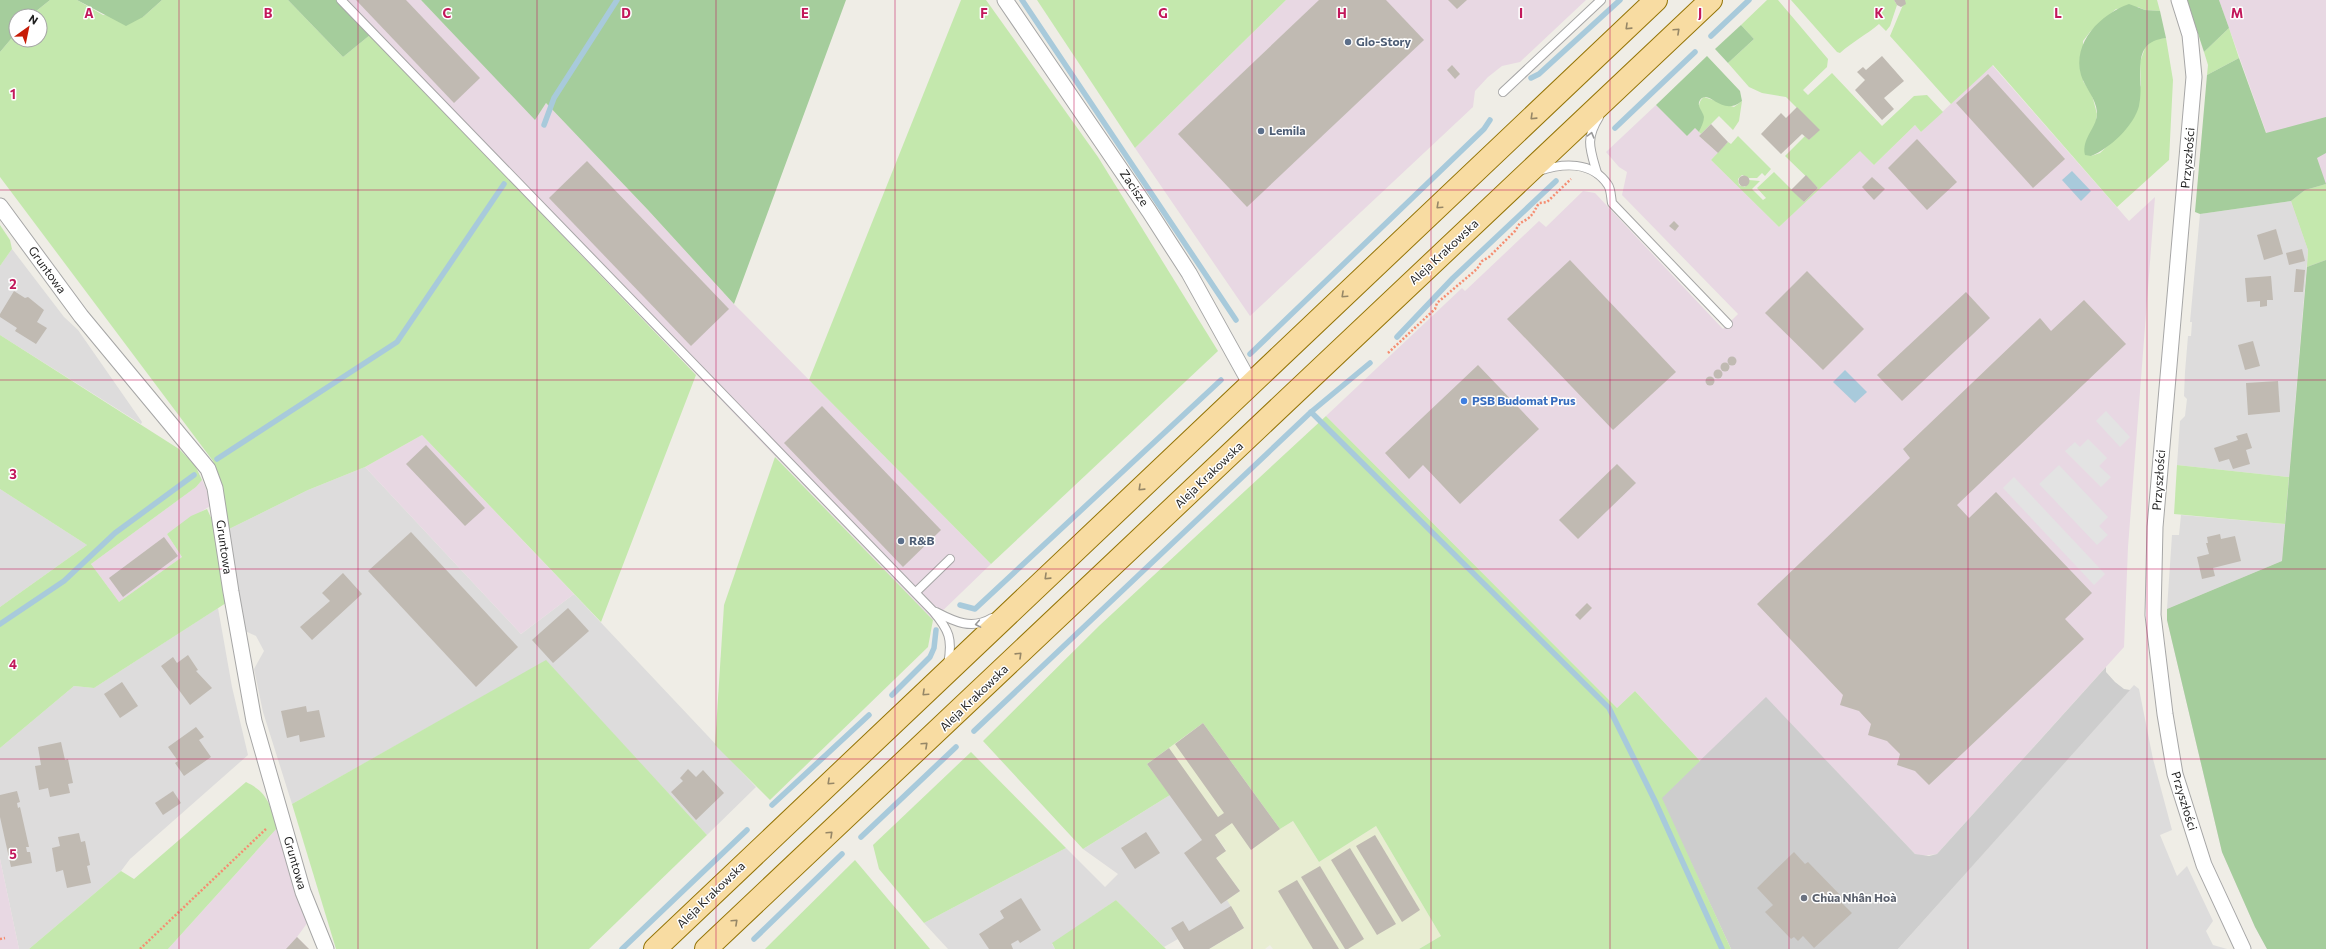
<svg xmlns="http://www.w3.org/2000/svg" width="2326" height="949" font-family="Commissioner,sans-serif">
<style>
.residential{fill:#dddcdc}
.industrial{fill:#e8d8e3}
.religious{fill:#cdcdcd}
.farmland{fill:#e8edd2}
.grass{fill:#c4e8ad}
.forest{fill:#a5cd9c}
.parking{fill:#e3e3e3}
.water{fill:#a8cadb}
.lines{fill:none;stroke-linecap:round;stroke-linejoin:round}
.stream{stroke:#a8cadb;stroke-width:5.5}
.building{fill:#c0bab2}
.lane-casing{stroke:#a6a6a6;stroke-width:10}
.street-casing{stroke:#a6a6a6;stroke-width:17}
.primary-casing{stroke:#947406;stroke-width:24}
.path{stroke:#f58d71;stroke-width:2.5;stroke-dasharray:2 2;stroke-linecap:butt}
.lane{stroke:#fff;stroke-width:8}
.street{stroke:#fff;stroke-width:15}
.primary{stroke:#f8dca2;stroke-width:22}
.oneway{stroke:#968767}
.oneway2{stroke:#9a9a9a}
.grid{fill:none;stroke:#c2185b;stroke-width:1;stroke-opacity:0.55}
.service-dot{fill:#5c6f8a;stroke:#fff;stroke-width:1.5}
.shop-dot{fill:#3f7fe0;stroke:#fff;stroke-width:1.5}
.worship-dot{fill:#6b7280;stroke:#fff;stroke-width:1.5}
.labels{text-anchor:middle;stroke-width:3;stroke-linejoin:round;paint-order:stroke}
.service-label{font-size:12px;font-weight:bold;fill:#4e5e75;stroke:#fff;text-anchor:start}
.street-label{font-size:12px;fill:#1f1f1f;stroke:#fff}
.shop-label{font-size:12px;font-weight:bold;fill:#366cbe;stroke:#fff;text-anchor:start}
.worship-label{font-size:12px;font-weight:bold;fill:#5b616d;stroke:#fff;text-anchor:start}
.grid-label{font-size:13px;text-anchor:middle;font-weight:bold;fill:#c2185b;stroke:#fff;stroke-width:3;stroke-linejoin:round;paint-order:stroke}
</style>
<rect width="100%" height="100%" fill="#efede6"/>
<g class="residential">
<path d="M2291,201L2308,250L2289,477L2177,465L2180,421L2185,416L2187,399L2184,396L2185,372L2188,336H2191L2192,322H2190L2200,214Z"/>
<path d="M12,249L64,317L78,330L142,422L141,424L0,335V266Z"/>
<path d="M365,467L521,634L574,594L756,787L707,835L546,661L292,804L263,712L254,669L264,651L256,636L245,631L229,529L308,490Z"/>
<path d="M0,489L87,545L0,607Z"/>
<path d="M2181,515L2285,524L2282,561L2167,609L2172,535H2179Z"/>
<path d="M218,608L232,687L248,755L130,859L121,871L29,949H19L0,859V748L74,686L94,688Z"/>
<path d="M2134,685L2139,689L2153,759L2172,830L2160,835L2177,876L2187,866L2213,921L2206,931L2213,945L2227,949H1898Z"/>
<path d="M1170,795L1213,832L1226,851L1216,858L1240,891L1244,928L1209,949H1184L1178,939L1164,947L1116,900L1052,944L1055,949H948L924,923L1066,848L1105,887L1118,874L1083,849Z"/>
</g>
<g class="industrial">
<path d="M336,0H421L535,119L546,103L648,210L734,304L991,564L933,620Z"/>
<path d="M1286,0H1586L1520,62L1502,66L1488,77L1475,91L1473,107L1250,316L1135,148Z"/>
<path d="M2219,0H2326V949H2267L2255,927L2222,852L2167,620V609L2282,561L2307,267L2308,250Z"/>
<path d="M1992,65L2129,221L2155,197L2128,547L2124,647L1937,854L1922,856L1915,854L1766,698L1700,761L1635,691L1617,708L1326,416L1462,288L1465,291L1539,221L1546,227L1583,191L1595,193L1723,329L1738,314L1622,195L1627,172L1619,167L1606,152L1656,105L1687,135L1695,128L1701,134L1699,136L1718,153L1711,160L1779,227L1860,150L1874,165L1915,125L1921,132Z"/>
<path d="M422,435L574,594L521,634L365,467Z"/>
<path d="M202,480L213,504L167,534L182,557L119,602L91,564L196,487Z"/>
<path d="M278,827L308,922L297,937L309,949H168Z"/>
<path d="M0,859L19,949H0Z"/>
</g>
<path class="religious" d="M2106,667V672L2115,682L2124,689L2130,690L1898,949H1731L1661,798L1766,697L1915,854L1929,856L1937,854Z"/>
<path class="farmland" d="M1203,723L1280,829L1293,821L1319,862L1376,826L1441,936L1419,949H1273L1270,945L1265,949H1209L1244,928L1227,900L1240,891L1216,858L1226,850L1213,832L1147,764Z"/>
<g class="grass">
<path d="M50,0H77L103,15L143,17L162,0H288L343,57L370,35L696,375L601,622L422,435L365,467L308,490L229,529L219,477L213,461L0,177V52L16,33V40H40V16H30Z"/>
<path d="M961,0H986L1098,157L1218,351L991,564L809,380Z"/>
<path d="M1037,0H1286L1135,148Z"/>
<path d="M1767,0H1778L1828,59L1827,67L1803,90L1808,95L1832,73L1882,126L1914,96L1927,95L1943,112L1921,132L1915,125L1874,165L1860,151L1779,227L1711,160L1728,142L1731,144L1738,136L1771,169L1765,176L1762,173L1757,178H1749L1742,175L1738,179L1739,185L1745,187L1749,180L1760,181L1752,189L1763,200L1766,198L1757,188L1774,172L1804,202L1818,188L1785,156L1805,136L1809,140L1819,130L1786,97L1762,93L1749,87L1728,63L1754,39L1741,25Z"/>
<path d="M1791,0H1894L1897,5L1890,26L1886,31L1879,24C1866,35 1852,42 1840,53L1837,52Z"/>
<path d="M1905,0H2157L2160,11L2145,10L2138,7L2116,9L2090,32L2083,41V81L2092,95L2097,114L2091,156L2100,153L2114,140L2141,85L2140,62L2145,48L2153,39L2166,38L2173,80L2169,160L2117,207L1993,65L1951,104L1890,36Z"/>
<path d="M2229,28L2239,58L2207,75L2208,65L2204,52Z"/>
<path d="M1704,97L1734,107L1742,101L1739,121L1733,130L1719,116L1701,134L1699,132C1704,121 1693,105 1704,97Z"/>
<path d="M2326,184V260L2307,267L2308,250L2291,201L2305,190Z"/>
<path d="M0,225L10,240L12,249L0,266Z"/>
<path d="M0,335L179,449L195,465L202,480L196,487L91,564L119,602L182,557L167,534L191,516L207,509L219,535L226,603L94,688L74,686L0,748V607L87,545L0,489Z"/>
<path d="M1326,416L1617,708L1635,691L1700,761L1662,798L1731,949H1419L1441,936L1376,826L1319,862L1293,821L1280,829L1203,723L1147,764L1170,795L1083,849L983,741L1100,625Z"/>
<path d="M775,457L933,620L928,647L770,800L715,745L724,605Z"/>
<path d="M2177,465L2289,477L2285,524L2174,514Z"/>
<path d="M546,660L707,835L589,949H336L292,804Z"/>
<path d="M971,752L1066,848L924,923L879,869L873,845Z"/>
<path d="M246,782C269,793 269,805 278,827L168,949H29L121,871L134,879Z"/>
<path d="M855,860L930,949H765Z"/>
<path d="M1116,900L1166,949H1055L1052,943Z"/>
</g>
<g class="forest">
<path d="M0,0H50L30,16H16V33L0,52Z"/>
<path d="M77,0H162L143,17L126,26Z"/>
<path d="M288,0H336L370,35L343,57Z"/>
<path d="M421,0H846L734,304L648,210L546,103L535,120Z"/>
<path d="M2187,0H2219L2229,28L2204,52Z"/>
<path d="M2129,4L2145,10L2160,11L2166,38C2127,42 2146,80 2139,106C2134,126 2109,149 2091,156L2085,155C2081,138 2098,127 2097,112C2096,98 2085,88 2081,75C2072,42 2101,14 2129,4Z"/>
<path d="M1741,25L1754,39L1728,63L1715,49Z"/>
<path d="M1707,56L1740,91L1742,101C1721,118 1710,88 1700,100C1696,106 1703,111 1704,117C1704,122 1701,127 1699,132L1695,128L1687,136L1656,105Z"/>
<path d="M2239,58L2266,133L2326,117V153L2317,158L2326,184L2305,190L2291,201L2200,214L2195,212L2207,75Z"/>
<path d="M2326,260V949H2267L2255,927L2222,852L2167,620V609L2282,561L2307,267Z"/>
</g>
<g class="parking">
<path d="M2106,411L2130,437L2120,447L2096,421Z"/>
<path d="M2088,439L2107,458L2099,466L2111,477L2101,487L2065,451L2075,442L2080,447Z"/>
<path d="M2059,465L2108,517L2099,526L2108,535L2097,545L2039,484Z"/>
<path d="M2014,477L2105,574L2094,585L2003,488Z"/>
</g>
<g class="water">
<path d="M2072,171L2091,191L2081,201L2062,180Z"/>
<path d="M1845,370L1867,392L1855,403L1833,382Z"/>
</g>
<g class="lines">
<g class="stream">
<path d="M1022,0L1236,320"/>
<path d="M1711,36L1749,0"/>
<path d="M1531,78L1539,74L1620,0"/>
<path d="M544,125L554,98L617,0"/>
<path d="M1615,128L1695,52"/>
<path d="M1397,337L1453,278L1556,181"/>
<path d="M1250,354L1484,129L1490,120"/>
<path d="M1311,412L1609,708L1655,801L1722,949"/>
<path d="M217,459L397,342L504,184"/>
<path d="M960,605L975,609L1221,380"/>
<path d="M0,624L64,581L115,533L194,475"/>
<path d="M892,695L930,657L934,648L936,630"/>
<path d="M974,731L1311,412L1370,363"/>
<path d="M772,805L869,715"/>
<path d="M861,837L956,747"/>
<path d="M754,939L842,854"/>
<path d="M622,949L747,830"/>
</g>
</g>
<g class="building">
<path d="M356,0H406L480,78L454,103Z"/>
<path d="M1319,0H1386L1424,40L1247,207L1178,134Z"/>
<path d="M1448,0H1467L1457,9Z"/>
<path d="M1894,0H1905L1906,4L1901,7L1897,5Z"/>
<path d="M1882,56L1904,81L1884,98L1894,109L1882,120L1855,90L1865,80L1857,72L1863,67L1866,70Z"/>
<path d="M1452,65L1460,74L1455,79L1447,70Z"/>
<path d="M1988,74L2065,159L2033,188L1956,103Z"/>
<path d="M1797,107L1820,130L1809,140L1802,134L1781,154L1761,134L1781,113L1786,118Z"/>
<path d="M1711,124L1728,142L1718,153L1699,136Z"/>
<path d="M1917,139L1957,182L1927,210L1888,168Z"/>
<path d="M587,161L729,309L691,346L549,198Z"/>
<path d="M1806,175L1818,188L1804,202L1791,190Z"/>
<circle cx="1744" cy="181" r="5.5"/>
<path d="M1872,177L1885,189L1874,200L1862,187Z"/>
<path d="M1674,221L1679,226L1675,231L1669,226Z"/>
<path d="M2276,229L2283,254L2264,260L2257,235Z"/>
<path d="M2302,249L2305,261L2289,265L2286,253Z"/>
<path d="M1570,260L1676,372L1613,430L1507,319Z"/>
<path d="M2296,269L2305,270L2303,292H2294Z"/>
<path d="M1807,271L1864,329L1823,370L1765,313Z"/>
<path d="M2271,276L2273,300H2267V306L2260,307V301L2247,302L2245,278Z"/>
<path d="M14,291L25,298L28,297L44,310L37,322L47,328L36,344L15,331L17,328L0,317V314Z"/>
<path d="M1966,292L1990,318L1902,401L1877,375Z"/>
<path d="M2084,300L2126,344L1957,505L1969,518L1996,492L2050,549L2092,593L2065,619L2084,639L1929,785L1915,771L1897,765L1900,754L1887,741L1868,735L1871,724L1859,711L1840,705L1843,695L1757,604L1910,458L1903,449L2040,318L2051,331Z"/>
<path d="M2253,341L2260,366L2245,370L2238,345Z"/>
<circle cx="1732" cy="361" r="4.5"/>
<circle cx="1725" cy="367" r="4.5"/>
<path d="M1478,365L1539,429L1460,504L1423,465L1409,479L1385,453Z"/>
<circle cx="1718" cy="374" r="4.5"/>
<circle cx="1710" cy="381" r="4.5"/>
<path d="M2278,381L2280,412L2248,415L2246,383Z"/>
<path d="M822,406L941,530L903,567L784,443Z"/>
<path d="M2247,433L2252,448L2246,450L2250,464L2233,469L2229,459L2219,462L2214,448L2238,440L2236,436Z"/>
<path d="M426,445L485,508L465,526L406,464Z"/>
<path d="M1617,464L1636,483L1578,539L1559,520Z"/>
<path d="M411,532L518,647L476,687L368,571Z"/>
<path d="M2220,534L2221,539L2235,536L2241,561L2213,568L2215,576L2202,579L2197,557L2209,554L2206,543H2208L2207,537Z"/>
<path d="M164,537L178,556L123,597L109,578Z"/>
<path d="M343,573L362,594L312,640L300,627L330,601L322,593Z"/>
<path d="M1587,603L1592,608L1580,620L1575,615Z"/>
<path d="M568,608L589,631L553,663L532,640Z"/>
<path d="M188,655L198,670L196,671L212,688L190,705L161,666L173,657L177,663Z"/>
<path d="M122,682L138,706L120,718L104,694Z"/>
<path d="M306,706L307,712L319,710L325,737L300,742L299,735L287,738L281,711Z"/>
<path d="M1203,723L1280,829L1251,850L1232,823L1215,835L1226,851L1216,858L1240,891L1221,904L1184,853L1202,840L1147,764L1169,748L1218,817L1224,813L1175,744Z"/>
<path d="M196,727L204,737L199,740L211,757L184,776L175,763L178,761L168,747Z"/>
<path d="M61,742L65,760L68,759L73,783L68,784L70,793L50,797L48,788L39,790L35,766L41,765L38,747Z"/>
<path d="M688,769L696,777L703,770L724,793L696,820L671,792L683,781L680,778Z"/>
<path d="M17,791L20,802L17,803L18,808L20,807L29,847H26L27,852H30L32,863L11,867L0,817V795Z"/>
<path d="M173,791L181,803L163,815L155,803Z"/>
<path d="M1146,832L1160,853L1135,869L1121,848Z"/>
<path d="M79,833L81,842L85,841L90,865L87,866L91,883L67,888L63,870L56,872L52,848L60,846L58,837Z"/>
<path d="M1375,835L1420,910L1402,922L1356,846Z"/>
<path d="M1350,848L1396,924L1377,935L1331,860Z"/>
<path d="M1794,852L1805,864L1808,862L1843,898L1840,901L1852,913L1814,948L1803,936L1798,941L1794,937L1791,939L1765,912L1773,905L1757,888Z"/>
<path d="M1320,866L1364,939L1348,949H1345L1301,877Z"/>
<path d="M1297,880L1339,949H1313L1278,891Z"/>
<path d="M1021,898L1041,930L1020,943L1018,940L1011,944L1013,949H989L979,934L1004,918L1000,911Z"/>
<path d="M1231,906L1244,928L1209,949H1184L1171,928L1183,921L1189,931Z"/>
<path d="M297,937L309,949H286Z"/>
</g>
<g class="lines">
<g class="lane-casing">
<g id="lane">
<path d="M341,0L933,611C949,630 953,639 948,664"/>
<path d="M1503,92L1601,0"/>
<path d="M1539,171C1563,163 1592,161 1608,185C1611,189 1611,198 1612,203L1728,324"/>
<path d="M1597,173C1590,149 1585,139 1599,117"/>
<path d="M916,592L950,559"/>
<path d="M936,612C955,622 972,630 992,618"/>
</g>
</g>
<g class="street-casing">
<g id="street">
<path d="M1005,0L1149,211L1189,273L1250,383"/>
<path d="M2179,0L2190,35L2194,77L2155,527L2153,615L2165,714L2175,774L2204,865L2243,949"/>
<path d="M0,206L81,316L208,469L215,488L231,592L254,721L303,892L326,949"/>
</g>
</g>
<g class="primary-casing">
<g id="primary">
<path d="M655,949L1656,0"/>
<path d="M706,949L1711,0"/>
</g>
</g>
<g class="path">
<path d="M1388,353L1435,309L1437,303L1477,269L1482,261L1489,257L1515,231L1520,223C1533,217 1532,214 1539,203L1547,202L1571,179"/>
<path d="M0,939L5,938"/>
<path d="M140,949L267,828"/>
</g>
<use href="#lane" class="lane"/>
<use href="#street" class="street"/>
<use href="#primary" class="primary"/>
</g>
<defs><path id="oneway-chevron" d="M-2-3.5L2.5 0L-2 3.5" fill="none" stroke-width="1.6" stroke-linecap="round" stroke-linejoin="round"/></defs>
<g class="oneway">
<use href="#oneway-chevron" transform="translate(1628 27) rotate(136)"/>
<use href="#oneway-chevron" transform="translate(1677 31) rotate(-43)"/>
<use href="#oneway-chevron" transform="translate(1533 117) rotate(136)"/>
<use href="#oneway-chevron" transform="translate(1439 206) rotate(137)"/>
<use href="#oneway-chevron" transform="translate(1344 295) rotate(137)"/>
<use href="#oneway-chevron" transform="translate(1141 488) rotate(136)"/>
<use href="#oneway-chevron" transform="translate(1047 577) rotate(136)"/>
<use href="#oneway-chevron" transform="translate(1019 655) rotate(-44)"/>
<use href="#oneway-chevron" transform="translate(925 693) rotate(137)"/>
<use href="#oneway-chevron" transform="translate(925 745) rotate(-43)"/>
<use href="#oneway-chevron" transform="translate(830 782) rotate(137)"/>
<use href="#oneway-chevron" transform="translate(830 834) rotate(-43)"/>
<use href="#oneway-chevron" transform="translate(735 922) rotate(-43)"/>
</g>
<g class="oneway2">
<use href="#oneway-chevron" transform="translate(1591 135) rotate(-75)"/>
<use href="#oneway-chevron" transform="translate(978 624) rotate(170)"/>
</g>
<path class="grid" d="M179,0V949M358,0V949M537,0V949M716,0V949M895,0V949M1074,0V949M1252,0V949M1431,0V949M1610,0V949M1789,0V949M1968,0V949M2147,0V949M0,190H2326M0,380H2326M0,569H2326M0,759H2326"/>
<g class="service-dot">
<circle cx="1348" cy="42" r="4"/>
<circle cx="1261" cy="131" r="4"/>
<circle cx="901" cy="541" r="4"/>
</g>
<circle class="shop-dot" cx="1464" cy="401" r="4"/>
<circle class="worship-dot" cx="1804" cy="898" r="4"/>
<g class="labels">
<g class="service-label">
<text x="1356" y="46">Glo-Story</text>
<text x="1269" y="135">Lemila</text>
<text x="909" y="545">R&amp;B</text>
</g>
<g class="street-label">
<text transform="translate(2188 158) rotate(-85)" y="4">Przyszłości</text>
<text transform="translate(1134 188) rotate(56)" y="4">Zacisze</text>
<text transform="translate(1444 252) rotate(-43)" y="4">Aleja Krakowska</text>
<text transform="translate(47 270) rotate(54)" y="4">Gruntowa</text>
<text transform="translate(1209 475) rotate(-44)" y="4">Aleja Krakowska</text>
<text transform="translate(2159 480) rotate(-86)" y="4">Przyszłości</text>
<text transform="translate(224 547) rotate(82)" y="4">Gruntowa</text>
<text transform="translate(974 698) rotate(-44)" y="4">Aleja Krakowska</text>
<text transform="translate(2184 801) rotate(73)" y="4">Przyszłości</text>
<text transform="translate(295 863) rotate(74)" y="4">Gruntowa</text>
<text transform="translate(711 895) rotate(-44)" y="4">Aleja Krakowska</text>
</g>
<g class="shop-label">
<text x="1472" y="405">PSB Budomat Prus</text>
</g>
<g class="worship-label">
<text x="1812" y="902">Chùa Nhân Hoà</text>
</g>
</g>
<g class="grid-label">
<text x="89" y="18">A</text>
<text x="268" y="18">B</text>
<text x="447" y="18">C</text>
<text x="626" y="18">D</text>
<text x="805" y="18">E</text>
<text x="984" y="18">F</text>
<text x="1163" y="18">G</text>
<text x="1342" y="18">H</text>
<text x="1521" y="18">I</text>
<text x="1700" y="18">J</text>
<text x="1879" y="18">K</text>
<text x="2058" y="18">L</text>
<text x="2237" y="18">M</text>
<text x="13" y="99">1</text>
<text x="13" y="289">2</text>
<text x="13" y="479">3</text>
<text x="13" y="669">4</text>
<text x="13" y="859">5</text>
</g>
<g transform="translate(28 28) rotate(33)"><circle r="19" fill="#ffffff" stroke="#a5a5a5"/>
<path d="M0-3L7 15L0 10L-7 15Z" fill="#c71c07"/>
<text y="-6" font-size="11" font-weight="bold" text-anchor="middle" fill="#1f1f1f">N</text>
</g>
</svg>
